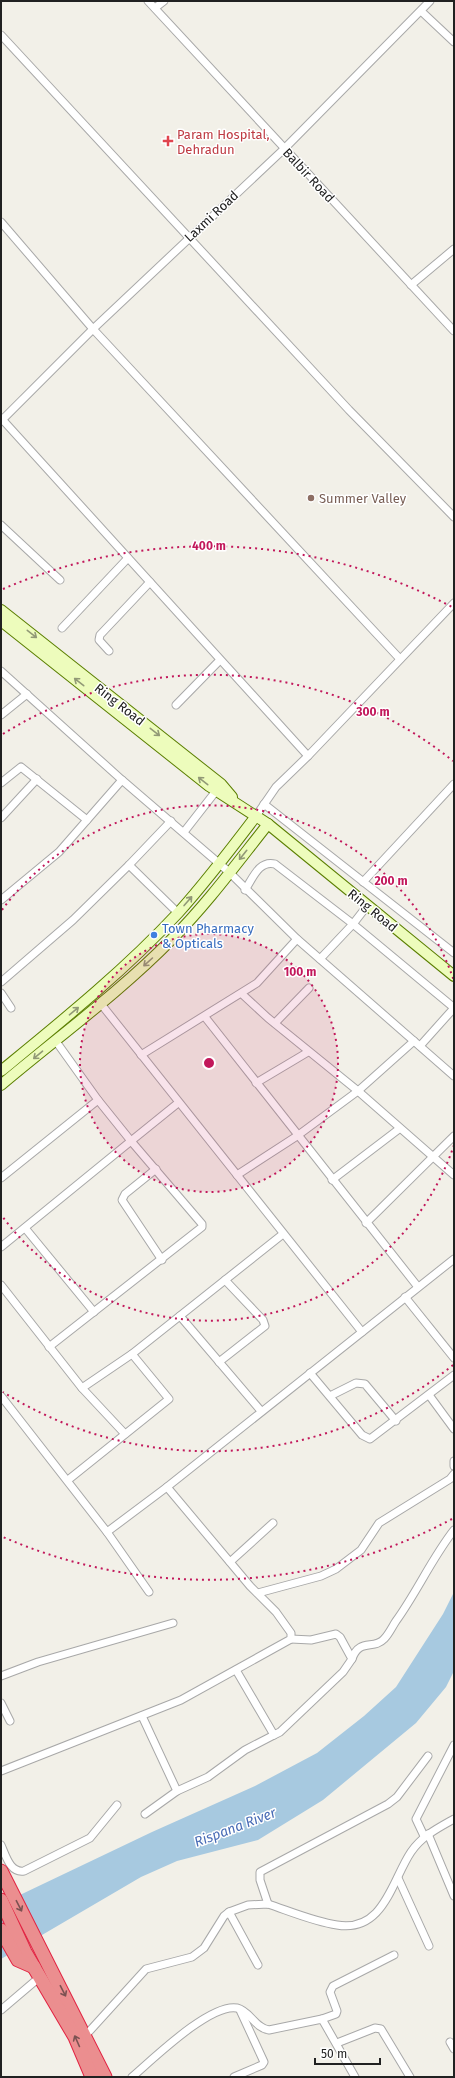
<svg xmlns="http://www.w3.org/2000/svg" width="455" height="2078" font-family="'Fira Sans',sans-serif">
<style>
.water{fill:#a7c9e0}
.lines{fill:none;stroke-linecap:round;stroke-linejoin:round}
.street-casing{stroke:#a8a8a8;stroke-width:9}
.secondary-casing{stroke:#5b7f01;stroke-width:12}
.highway-casing{stroke:#e22342;stroke-width:15}
.street{stroke:#fff;stroke-width:7}
.secondary{stroke:#edfcbc;stroke-width:10}
.highway{stroke:#eb8e8f;stroke-width:13}
.oneway{stroke:#919976}
.oneway2{stroke:#7c5252}
.ring{fill:none;stroke:#c2185b;stroke-width:2;stroke-dasharray:2 4}
.health-dot{fill:#e0444e;stroke:#fff;stroke-width:1.5}
.education-dot{fill:#8d6e63;stroke:#fff;stroke-width:1.5}
.shop-dot{fill:#3f7fe0;stroke:#fff;stroke-width:1.5}
.labels{text-anchor:middle;stroke-width:3;stroke-linejoin:round;paint-order:stroke}
.health-label{font-size:13px;fill:#be3a42;stroke:#fff;text-anchor:start}
.street-label{font-size:13px;fill:#212121;stroke:#fff}
.education-label{font-size:13px;fill:#785e54;stroke:#fff;text-anchor:start}
.shop-label{font-size:13px;fill:#366cbe;stroke:#fff;text-anchor:start}
.water-label{font-size:14px;font-style:italic;fill:#496cb6;stroke:#fff}
.centre{fill:#c2185b;stroke:#fff;stroke-width:2}
.ring-label{font-size:12px;text-anchor:middle;font-weight:bold;fill:#c2185b;stroke:#fff;stroke-width:3;stroke-linejoin:round;paint-order:stroke}
</style>
<rect width="100%" height="100%" fill="#f2f0e8"/>
<path class="water" d="M454,1592V1671L446,1687L416,1723L323,1800L258,1840L177,1861L141,1877L1,1959V1904L152,1832L255,1786L317,1753L364,1716L396,1687L443,1614Z"/>
<g class="lines">
<g class="street-casing">
<g id="street">
<path d="M148,1L454,331"/>
<path d="M155,8L164,1"/>
<path d="M421,11L454,42"/>
<path d="M1,35L349,410L454,517"/>
<path d="M1,222L93,329L400,659"/>
<path d="M411,285L454,249"/>
<path d="M1,418L308,756"/>
<path d="M1,421L93,329L284,149L430,1"/>
<path d="M1,525L60,580"/>
<path d="M62,628L128,558"/>
<path d="M109,651L99,640L100,635L150,582"/>
<path d="M1,671L122,780L229,872L297,939L454,1076"/>
<path d="M176,705L220,660"/>
<path d="M1,715L27,694"/>
<path d="M1,783L21,767L87,820"/>
<path d="M264,804L454,953"/>
<path d="M256,816L276,787L308,756L454,603"/>
<path d="M1,818L37,779"/>
<path d="M184,832L216,791"/>
<path d="M129,865L178,913"/>
<path d="M363,882L454,784"/>
<path d="M245,890C253,878 259,860 275,864L353,924L453,1007"/>
<path d="M1,900L59,852L122,780"/>
<path d="M320,959L353,924L367,906"/>
<path d="M1,982L73,920L129,865L171,821"/>
<path d="M1,993L11,1008"/>
<path d="M242,994L268,1018L358,1091L454,1175"/>
<path d="M101,1004L362,1332"/>
<path d="M205,1017L418,1287"/>
<path d="M275,1023L309,988"/>
<path d="M420,1046L454,1008"/>
<path d="M141,1055L257,983L297,939"/>
<path d="M256,1083L308,1052"/>
<path d="M156,1169L125,1194L122,1200L162,1260"/>
<path d="M237,1175L297,1136L358,1091L414,1041"/>
<path d="M1,1178L98,1100L55,1040"/>
<path d="M332,1180L399,1129"/>
<path d="M366,1223L454,1136"/>
<path d="M25,1228L94,1312"/>
<path d="M1,1247L131,1141L98,1100"/>
<path d="M1,1285L82,1388L125,1434"/>
<path d="M405,1297L454,1358"/>
<path d="M180,1316L261,1411"/>
<path d="M49,1347L202,1227V1224L131,1141L178,1103"/>
<path d="M219,1362L265,1326L263,1320L225,1280"/>
<path d="M310,1373L362,1435L370,1439L454,1375"/>
<path d="M82,1388L132,1354L283,1234"/>
<path d="M429,1395L454,1429"/>
<path d="M1,1396L107,1532L167,1487L454,1259"/>
<path d="M330,1396L356,1383L365,1384L396,1421"/>
<path d="M454,1461V1466"/>
<path d="M68,1480L169,1399L132,1354"/>
<path d="M107,1532L149,1592"/>
<path d="M230,1562L273,1523"/>
<path d="M258,1593L321,1576L336,1569L361,1550L379,1523L450,1479L454,1474"/>
<path d="M352,1659C359,1638 374,1650 384,1639C389,1634 392,1627 396,1621C417,1592 432,1558 454,1530"/>
<path d="M236,1670L274,1735L280,1732L343,1672L352,1659L340,1637L336,1634L311,1640L291,1639"/>
<path d="M1,1676L38,1662L173,1623"/>
<path d="M1,1703L10,1721"/>
<path d="M142,1716L177,1791L145,1814"/>
<path d="M1,1771L181,1700L291,1639V1633L276,1612L250,1586L167,1487"/>
<path d="M177,1791L208,1777L245,1750L274,1735"/>
<path d="M428,1834L454,1896"/>
<path d="M424,1836L416,1819L454,1745"/>
<path d="M1,1845C6,1856 10,1873 24,1871L90,1838L117,1805"/>
<path d="M398,1878L429,1946"/>
<path d="M268,1904L260,1880V1872L388,1804L397,1797L428,1756"/>
<path d="M229,1912L258,1965"/>
<path d="M1,2010L41,1976"/>
<path d="M322,2019L336,2014L337,2011L330,1992L333,1986L394,1955"/>
<path d="M85,2036L146,1969L192,1957L204,1948L224,1916L229,1912L248,1905L268,1904C289,1911 315,1922 337,1925C384,1933 392,1880 411,1852C422,1836 438,1828 454,1819"/>
<path d="M450,2042L454,2049"/>
<path d="M337,2043L375,2028L381,2029L410,2077"/>
<path d="M132,2077C152,2060 210,2003 237,2008C250,2011 255,2028 269,2030L322,2019L355,2077"/>
<path d="M234,2077L262,2065L264,2062L240,2010"/>
</g>
</g>
<g class="secondary-casing">
<g id="secondary">
<path d="M1,610L221,784L232,797"/>
<path d="M1,621L209,786L268,824L454,976"/>
<path d="M1,1071C62,1021 124,971 178,913C206,882 231,849 256,816"/>
<path d="M1,1085C58,1037 120,992 172,939C207,904 237,863 268,824"/>
</g>
</g>
<g class="highway-casing">
<g id="highway">
<path d="M1,1871L105,2077"/>
<path d="M1,1900L25,1952L75,2037L92,2077"/>
<path d="M1,1930L18,1960L34,1967"/>
</g>
</g>
<use href="#street" class="street"/>
<use href="#secondary" class="secondary"/>
<use href="#highway" class="highway"/>
</g>
<defs><path id="oneway-shaft" d="M-6 0H5M1.5-3L5.5 0L1.5 3" fill="none" stroke-width="1.6" stroke-linecap="round" stroke-linejoin="round"/></defs>
<g class="oneway">
<use href="#oneway-shaft" transform="translate(32 634) rotate(38)"/>
<use href="#oneway-shaft" transform="translate(79 682) rotate(-142)"/>
<use href="#oneway-shaft" transform="translate(155 732) rotate(38)"/>
<use href="#oneway-shaft" transform="translate(203 781) rotate(-142)"/>
<use href="#oneway-shaft" transform="translate(243 855) rotate(129)"/>
<use href="#oneway-shaft" transform="translate(188 901) rotate(-49)"/>
<use href="#oneway-shaft" transform="translate(148 962) rotate(138)"/>
<use href="#oneway-shaft" transform="translate(74 1011) rotate(-40)"/>
<use href="#oneway-shaft" transform="translate(38 1055) rotate(140)"/>
</g>
<g class="oneway2">
<use href="#oneway-shaft" transform="translate(19 1906) rotate(63)"/>
<use href="#oneway-shaft" transform="translate(63 1991) rotate(63)"/>
<use href="#oneway-shaft" transform="translate(77 2041) rotate(-114)"/>
</g>
<circle cx="209" cy="1063" r="129" fill="#c2185b" fill-opacity=".12"/>
<g class="ring">
<circle cx="209" cy="1063" r="129"/>
<path d="M454 1145A258 258 0 0 1 2 1216M2 910A258 258 0 0 1 454 981"/>
<path d="M453 1365A388 388 0 0 1 3 1392M3 734A388 388 0 0 1 453 761"/>
<path d="M452 1519A517 517 0 0 1 3 1537M3 589A517 517 0 0 1 452 607"/>
</g>
<path class="health-dot" d="M166 135h4v4h4v4h-4v4h-4v-4h-4v-4h4z"/>
<circle class="education-dot" cx="311" cy="498" r="4"/>
<circle class="shop-dot" cx="154" cy="935" r="4"/>
<g class="labels">
<g class="health-label">
<text x="177" y="139">Param Hospital,<tspan x="177" dy="15">Dehradun</tspan></text>
</g>
<g class="street-label">
<text transform="translate(309 175) rotate(47)" y="5">Balbir Road</text>
<text transform="translate(211 216) rotate(-43)" y="5">Laxmi Road</text>
<text transform="translate(120 704) rotate(38)" y="5">Ring Road</text>
<text transform="translate(373 910) rotate(39)" y="5">Ring Road</text>
</g>
<g class="education-label">
<text x="319" y="503">Summer Valley</text>
</g>
<g class="shop-label">
<text x="162" y="933">Town Pharmacy<tspan x="162" dy="15">&amp; Opticals</tspan></text>
</g>
<g class="water-label">
<text transform="translate(235 1827) rotate(-21)" y="5">Rispana River</text>
</g>
</g>
<circle cx="209" cy="1063" r="6" class="centre"/>
<g class="ring-label">
<text x="209" y="550">400 m</text>
<text x="373" y="716">300 m</text>
<text x="391" y="885">200 m</text>
<text x="300" y="976">100 m</text>
</g>
<rect width="455" height="2078" fill="none" stroke="#212121" stroke-width="4"/>
<path d="M315 2058v6h65v-6" fill="none" stroke="#212121" stroke-width="2"/>
<text x="321" y="2058" font-size="12" fill="#212121" stroke="#ffffff" stroke-width="3" paint-order="stroke">50 m</text>
</svg>
